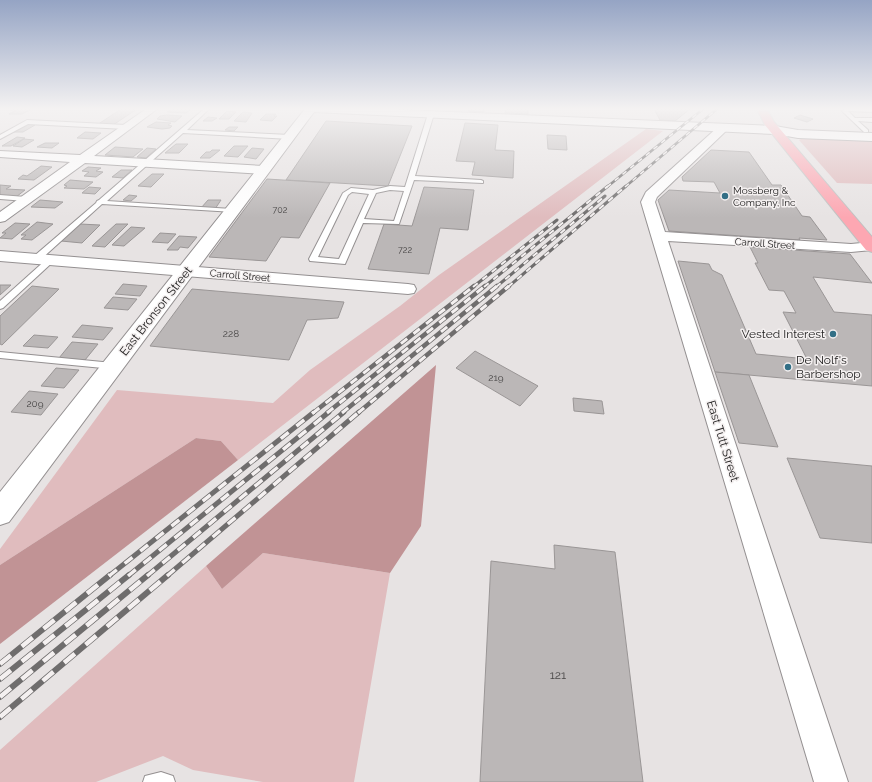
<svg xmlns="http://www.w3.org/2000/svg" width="872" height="782" font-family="Raleway,sans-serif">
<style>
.green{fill:#e0bcbe}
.forest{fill:#c19395}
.building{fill:#bbb7b7;stroke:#9a9696}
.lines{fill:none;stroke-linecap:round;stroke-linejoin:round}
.lane-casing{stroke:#949091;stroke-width:2}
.street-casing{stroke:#949091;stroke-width:2}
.secondary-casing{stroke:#949091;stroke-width:2}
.primary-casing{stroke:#c1c1c1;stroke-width:2}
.lane{fill:#fff;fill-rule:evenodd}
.street{fill:#fff;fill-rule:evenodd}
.secondary{fill:#fff;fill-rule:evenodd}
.primary{fill:#fda7b2;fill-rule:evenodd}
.rail-far4-casing{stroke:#6f6d6d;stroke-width:2.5}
.rail-far3-casing{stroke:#6f6d6d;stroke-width:3}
.rail-far2-casing{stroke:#6f6d6d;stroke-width:4.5}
.rail-far1-casing{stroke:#6f6d6d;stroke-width:5}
.rail-casing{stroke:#6f6d6d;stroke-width:6}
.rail-far4{stroke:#f4f0f0;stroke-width:1.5;stroke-dasharray:5;stroke-linecap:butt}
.rail-far3{stroke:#f4f0f0;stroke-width:2;stroke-dasharray:6;stroke-linecap:butt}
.rail-far2{stroke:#f4f0f0;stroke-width:3;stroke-dasharray:8;stroke-linecap:butt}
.rail-far1{stroke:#f4f0f0;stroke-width:3.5;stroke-dasharray:10;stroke-linecap:butt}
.rail{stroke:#f4f0f0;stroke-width:4.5;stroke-dasharray:14;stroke-linecap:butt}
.poi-dot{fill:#326f86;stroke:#f4f0f0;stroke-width:1.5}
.labels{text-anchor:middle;stroke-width:3;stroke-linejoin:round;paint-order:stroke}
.far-number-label{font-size:9px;fill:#494747}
.far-poi-label{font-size:10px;fill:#232222;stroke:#f4f0f0;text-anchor:start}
.far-street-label{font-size:10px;fill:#232222;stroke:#f4f0f0}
.number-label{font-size:10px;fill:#494747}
.street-label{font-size:12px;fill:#232222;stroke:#f4f0f0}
.poi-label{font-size:12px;fill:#232222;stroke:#f4f0f0;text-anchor:end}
.near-number-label{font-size:12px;fill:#494747}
</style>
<rect width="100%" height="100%" fill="#e7e3e3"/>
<g class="green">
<path d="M646,129L663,131L238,460L221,441L196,438L0,565V549L117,390L273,403L310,370L400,306L439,275Z"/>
<path d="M803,138L872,141V184L837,183L799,140Z"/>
<path d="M263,553L390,573L354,782H263L193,770L163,756L96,782H0V750L206,566L222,589Z"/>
</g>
<g class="forest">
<path d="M436,365L421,526L390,573L263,553L222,589L206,566Z"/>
<path d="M196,438L221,441L238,460L0,644V565Z"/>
</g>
<g class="building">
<path d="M13,109H32L22,114H9L16,110H11Z"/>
<path d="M121,109H137L113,125H97Z"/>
<path d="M171,109H191L186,113L167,112Z"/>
<path d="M469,109H484V112L468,111Z"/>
<path d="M506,109H528V114L505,113Z"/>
<path d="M654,109H690L675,121L660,120Z"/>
<path d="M227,111L236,112L229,119H219Z"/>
<path d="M243,112L252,113L246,122L234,121Z"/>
<path d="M266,114H276L274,116H277L272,121L260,120Z"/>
<path d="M167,115L182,116L175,122L157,119L160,116Z"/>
<path d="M800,115L813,119L807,122L794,118Z"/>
<path d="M208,117L217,118L212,121H203Z"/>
<path d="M326,121L412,126L388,186L286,180Z"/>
<path d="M156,122L171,123L168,125L172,126L170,128L162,129L147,127Z"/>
<path d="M465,123L498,125L495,150L514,151L513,178L472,175L475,162L456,161Z"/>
<path d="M26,124L35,125L23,132H13Z"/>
<path d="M229,127H238L234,131L225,130Z"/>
<path d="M85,132L101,133L93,139L77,138Z"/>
<path d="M547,135L566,136L567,150L548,149Z"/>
<path d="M17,137L25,138L11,146H2Z"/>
<path d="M24,139L34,140L22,147L13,146Z"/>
<path d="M45,143H59L52,148L37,147Z"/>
<path d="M176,144H188L179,153H165Z"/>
<path d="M234,146H248L238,157L224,156Z"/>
<path d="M115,147L143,149L133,157L105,155Z"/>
<path d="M147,148L156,149L146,158L137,157Z"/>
<path d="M252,148L264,149L256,159L244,157Z"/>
<path d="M212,150H220L210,158H200L206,152H210Z"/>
<path d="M711,150L749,152L772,185H781L802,216L810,217L827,240L799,238L800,240L669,231L658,200L669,190L720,193L714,182L683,181L682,177Z"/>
<path d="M41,166L52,167L34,180L18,179L23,175L27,176Z"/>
<path d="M88,167L101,168L96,171L103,172L96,177L84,176L89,172L82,171Z"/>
<path d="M121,170H132L123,178L112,177Z"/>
<path d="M152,174H164L151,187L138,186Z"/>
<path d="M267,179L330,183L299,238L281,237L266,261L209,257Z"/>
<path d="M70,180L93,182L84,189L64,188L67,186L64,185Z"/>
<path d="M0,185L11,186L6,189L25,190L16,197L0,196Z"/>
<path d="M89,187L101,188L95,194L82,193Z"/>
<path d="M424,187L474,190L468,230L440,228L429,274L368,269L384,224L412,226Z"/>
<path d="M129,195L137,196L131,201L123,200Z"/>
<path d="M40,200L63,202L55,208L31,207Z"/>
<path d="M208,200H221L215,209L201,208Z"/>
<path d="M37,222L53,224L32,240L21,239L26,235H21Z"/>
<path d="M15,223L30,224L12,239L0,238L6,233H2Z"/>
<path d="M80,224L100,225L82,243L61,241Z"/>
<path d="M116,224H128L105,247L92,246Z"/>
<path d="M131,227L145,228L124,246L112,245Z"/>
<path d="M160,233L176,234L168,243L152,242Z"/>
<path d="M179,236L197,237L188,248L180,247L178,250H167Z"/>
<path d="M750,247L850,254L872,283L813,277L834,312L872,315V386L715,372L678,261L709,264L712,270L722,275L756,354L807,359L783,312L796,313L784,291L769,290L755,263H758Z"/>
<path d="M123,284L147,286L140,296L115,294Z"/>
<path d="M0,285H11L0,295Z"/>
<path d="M32,286L59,289L2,345L0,344V316Z"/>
<path d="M192,289L344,302L338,318L307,320L289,360L150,346Z"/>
<path d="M113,297L137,299L128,310L104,308Z"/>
<path d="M82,325L113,328L103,340L72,337Z"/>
<path d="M34,335L58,337L48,348L23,346Z"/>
<path d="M72,342L98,344L85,360L59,358Z"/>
<path d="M475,351L538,386L520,406L456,368Z"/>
<path d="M56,368L79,370L64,388L41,386Z"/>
<path d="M715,372L749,375L778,447L739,443Z"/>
<path d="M29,391L58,394L41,415L11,412Z"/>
<path d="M573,398L602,401L604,414L574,411Z"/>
<path d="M787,458L872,466V543L820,538Z"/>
<path d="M554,545L615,552L643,782H480L491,561L555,569Z"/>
</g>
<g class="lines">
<g class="lane-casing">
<g id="lane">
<path d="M204,109H209L187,130L290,135L293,137L290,139L183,133L107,201L232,209L234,210V212L102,204L39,261H33V257L96,203L97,201L99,200Z"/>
<path d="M846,109H872V112L848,111L855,118H872V122L858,121L868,130V132H864L842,111Z"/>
<path d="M431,112L434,114L415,176L481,180L483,181V183L414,180L399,224L363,223L345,264L310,261L309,259L343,193L351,188L373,190L390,186L405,187L428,114ZM390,190L404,191L394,221L364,219L376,193ZM352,192L369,194L339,259L318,257L348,195Z"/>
<path d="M27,120L126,125L129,127L126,129L28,124L0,139V135Z"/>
<path d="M0,195L26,197L29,199L26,201L0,199Z"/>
<path d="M48,258H54L55,260L3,308L0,309V301Z"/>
<path d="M0,352L113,363L118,366L113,369L0,358Z"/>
<path d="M161,772L173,776L175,782H143L145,776Z"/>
</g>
</g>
<g class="street-casing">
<g id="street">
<path d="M146,109H157L94,156L263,166L267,167L269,170L267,173L263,174L85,163L5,221L0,222V212L70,162L0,157V151L80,155Z"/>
<path d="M723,125L728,128L727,130L657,197L655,202L665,232L851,244L872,242V250L851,252L668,241L848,782H814L641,202L646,192L719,126Z"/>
<path d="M0,251L408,284L414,285L416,289L414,293L408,294L0,261Z"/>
</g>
</g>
<g class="secondary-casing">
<path id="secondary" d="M305,109H381L775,126L798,130L872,133V141L798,138L775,134L314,112L9,522L0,525V492Z"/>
</g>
<g class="primary-casing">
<path id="primary" d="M757,109H767L774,122L872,237V252L866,250L765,125Z"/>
</g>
<use href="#lane" class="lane"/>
<use href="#street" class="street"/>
<use href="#secondary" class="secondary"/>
<use href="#primary" class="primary"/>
<g class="rail-far4-casing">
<g id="rail-far4">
<path d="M607,187L703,109"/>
<path d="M625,187L717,109"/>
</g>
</g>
<g class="rail-far3-casing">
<g id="rail-far3">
<path d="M473,287L557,220"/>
<path d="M484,287L608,186"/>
<path d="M496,287L605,196"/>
<path d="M508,287L626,186"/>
</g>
</g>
<g class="rail-far2-casing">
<g id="rail-far2">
<path d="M313,413L474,286"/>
<path d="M327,413L485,286"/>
<path d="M342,413L497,286"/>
<path d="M358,413L509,286"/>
</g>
</g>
<g class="rail-far1-casing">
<g id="rail-far1">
<path d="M109,576L314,412"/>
<path d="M128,576L329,412"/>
<path d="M147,576L344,412"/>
<path d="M167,576L359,412"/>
</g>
</g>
<g class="rail-casing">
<g id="rail">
<path d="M0,664L110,575"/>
<path d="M0,679L129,575"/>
<path d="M0,697L148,575"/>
<path d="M0,717L168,575"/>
</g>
</g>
<use href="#rail-far4" class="rail-far4"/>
<use href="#rail-far3" class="rail-far3"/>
<use href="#rail-far2" class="rail-far2"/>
<use href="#rail-far1" class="rail-far1"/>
<use href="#rail" class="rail"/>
</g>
<linearGradient id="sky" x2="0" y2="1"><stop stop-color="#95a4c4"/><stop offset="0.5" stop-color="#f4f2f2"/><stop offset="1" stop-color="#f4f2f2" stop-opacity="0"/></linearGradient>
<rect width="872" height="218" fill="url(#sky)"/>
<g class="poi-dot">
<circle cx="725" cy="196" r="4"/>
<circle cx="833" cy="334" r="4"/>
<circle cx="788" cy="367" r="4"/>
</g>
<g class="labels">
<g class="far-number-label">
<text x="280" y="213">702</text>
<text x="405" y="253">722</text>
</g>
<g class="far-poi-label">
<text x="733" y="194">Mossberg &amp;<tspan x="733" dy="12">Company, Inc</tspan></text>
</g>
<g class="far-street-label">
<text transform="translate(765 243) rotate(4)" y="4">Carroll Street</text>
<text transform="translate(240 275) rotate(5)" y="4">Carroll Street</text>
</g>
<g class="number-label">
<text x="231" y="337">228</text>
<text x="496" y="381">219</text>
<text x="35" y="407">209</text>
</g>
<g class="street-label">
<text transform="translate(156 311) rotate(-52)" y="4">East Bronson Street</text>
<text transform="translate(723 441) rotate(73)" y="4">East Tutt Street</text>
</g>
<g class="poi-label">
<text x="825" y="338">Vested Interest</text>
<text x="796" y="364" text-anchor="start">De Nolf's<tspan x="796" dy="14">Barbershop</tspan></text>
</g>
<g class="near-number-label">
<text x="558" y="679">121</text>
</g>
</g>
</svg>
